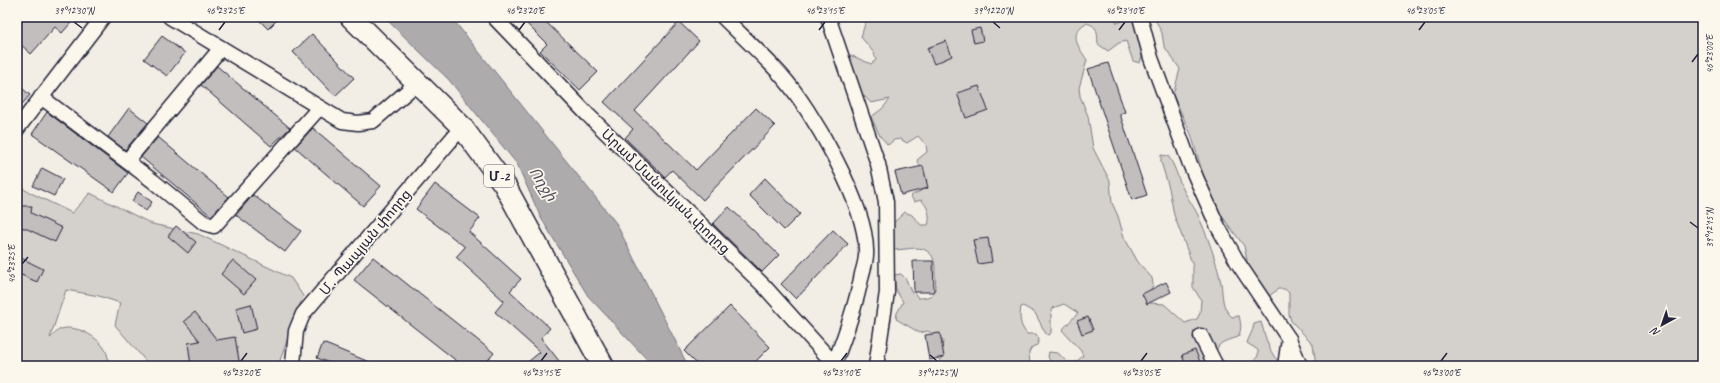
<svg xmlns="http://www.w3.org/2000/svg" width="1720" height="383" font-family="Caveat,'Noto Sans Armenian',sans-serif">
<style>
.green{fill:#d4d1cc;stroke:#7b7a84}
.water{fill:#aeabad;stroke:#76747f}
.building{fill:#c2bebe;stroke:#22223b}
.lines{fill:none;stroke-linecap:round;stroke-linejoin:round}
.minor-casing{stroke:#22223b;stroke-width:17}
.highway-casing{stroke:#22223b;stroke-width:24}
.minor{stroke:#fbf7ec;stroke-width:14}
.highway{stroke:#fbf7ec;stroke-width:21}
.ticks{fill:none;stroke:#22223b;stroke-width:1.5}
.labels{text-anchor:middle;stroke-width:3.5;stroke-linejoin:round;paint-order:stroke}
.shield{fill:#fbf7ec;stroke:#636270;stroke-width:1}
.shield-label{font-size:13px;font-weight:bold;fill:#22223b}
.street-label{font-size:14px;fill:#22223b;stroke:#fbf7ec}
.water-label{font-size:15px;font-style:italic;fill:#535263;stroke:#fbf7ec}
.neatline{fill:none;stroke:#22223b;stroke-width:1.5}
.ticks-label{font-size:10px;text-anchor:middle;fill:#22223b}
</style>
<rect width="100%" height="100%" fill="#f2eee5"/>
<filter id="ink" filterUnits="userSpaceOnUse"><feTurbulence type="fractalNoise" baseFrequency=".025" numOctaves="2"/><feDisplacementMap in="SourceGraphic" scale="8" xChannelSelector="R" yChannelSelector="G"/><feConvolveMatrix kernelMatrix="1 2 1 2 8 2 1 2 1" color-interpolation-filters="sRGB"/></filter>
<g filter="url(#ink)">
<g class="green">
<path d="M867,17H1114L1117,23L1123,21L1124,17H1137L1142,56L1140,63L1133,61L1126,41L1119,43L1108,51L1098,44C1097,33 1099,26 1086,23C1068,34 1078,46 1087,60L1079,88L1080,96L1088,116L1093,148L1110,181L1112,203L1118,216L1124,237L1138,262L1152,278L1153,285L1147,297L1150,303L1164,304L1185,323L1197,319L1200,313L1201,300L1193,287V266L1174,215L1169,188L1161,162V155L1168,156C1175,165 1177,176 1182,187C1186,196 1192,204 1197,213C1207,235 1216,259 1221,283C1223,295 1221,308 1232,317L1239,316C1241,324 1242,329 1238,337C1228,341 1220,340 1216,351C1219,358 1224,360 1227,366H1053L1048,357L1049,352L1058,353L1067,362H1076L1083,356L1081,351L1062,330L1078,313L1064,304L1053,308L1051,314V333L1049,335L1046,334L1035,313L1023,306L1021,307C1019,318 1020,326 1027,334H1036L1039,339L1037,345L1032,347L1029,352L1030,366H940L943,341L939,336L927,331L920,333L896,319L897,313L903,302L896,290L894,275L901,274L906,279L911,292H914L918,298C938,298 936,288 935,273C935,265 935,256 927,251C918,244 902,252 891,249L890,226L905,212L912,215L921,225H928C931,216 928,206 921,200L914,202L911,196C914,193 918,193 922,190C934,182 920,168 917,160L927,152L926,145L918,136L907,143L900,139L894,140L888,145L880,136L871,117L882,109L890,99L871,103L861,93L855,73L847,61L850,55L871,64L876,60L874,53L861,37Z"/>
<path d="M1154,17H1703V366H1316L1313,344L1291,321L1289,314V293L1285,289H1278L1267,298L1250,275L1244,246L1218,211L1204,178L1191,134L1173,95L1180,69L1164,46L1162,33Z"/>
<path d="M17,181L25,190L72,213L90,193L152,224L198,234L291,278L303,296L278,366H148L149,365L115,325L120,303L99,296L66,290L50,338C53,336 56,332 59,330C76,321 115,344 107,366H17Z"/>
<path d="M1261,322C1266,338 1269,356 1284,366H1249L1258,356V350L1247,343C1249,336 1253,332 1254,324Z"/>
</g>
<path class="water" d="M384,17H451L616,223L688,366H653L588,296L541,218L517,164L449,80Z"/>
<g class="building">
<path d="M17,17H76L62,33L55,27L31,54L17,41Z"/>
<path d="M256,17H280L268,29Z"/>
<path d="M520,17H551L546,22L598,72L580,90L540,51L547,44Z"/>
<path d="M679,22L699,41L635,111L696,170L756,108L775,126L703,200L672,170L665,177L625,138L633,129L604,102Z"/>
<path d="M980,28L983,41L974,43L971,30Z"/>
<path d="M312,34L354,78L335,96L293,52Z"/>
<path d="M162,36L185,53L167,76L144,59Z"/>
<path d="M946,41L952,56L934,64L927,48Z"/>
<path d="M1108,63L1125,112L1120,114L1147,195L1132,200L1088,69Z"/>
<path d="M217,66L290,128L271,146L201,85Z"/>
<path d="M17,84L30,95L17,110Z"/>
<path d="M979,86L988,110L966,118L957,93Z"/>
<path d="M129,108L148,123L125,150L108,137Z"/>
<path d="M47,112L128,173L114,192L32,134Z"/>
<path d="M313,128L381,186L363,206L295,147Z"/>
<path d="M158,137L229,197L211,216L141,157Z"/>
<path d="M923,166L928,188L901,195L895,172Z"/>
<path d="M42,168L63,179L54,196L33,186Z"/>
<path d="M765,178L800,214L784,230L749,195Z"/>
<path d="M435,184L480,218L469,232L521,279L510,291L550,328L541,338L563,366H523L540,352L495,312L504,301L456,257L465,247L416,209Z"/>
<path d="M138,192L152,202L146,211L132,201Z"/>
<path d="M253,195L301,231L285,252L236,215Z"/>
<path d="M17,206H32L31,213L62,228L55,242L25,228L17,227Z"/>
<path d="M729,207L779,255L762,272L713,224Z"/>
<path d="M176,226L196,242L188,253L168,236Z"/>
<path d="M833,230L848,244L796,299L781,284Z"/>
<path d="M988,238L992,262L978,264L973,240Z"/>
<path d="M17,256L43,269L37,282L17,273Z"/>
<path d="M373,257L494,353L483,366H463L354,280Z"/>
<path d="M233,260L256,280L244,294L221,274Z"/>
<path d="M913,261H933L934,292H914Z"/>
<path d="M1166,282L1171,292L1147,304L1142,294Z"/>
<path d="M251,304L257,329L242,333L236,308Z"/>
<path d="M730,306L770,347L751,366H699L684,351Z"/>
<path d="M195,312L217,340L235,337L240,366H191L188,343L200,341L184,321Z"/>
<path d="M1088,317L1093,330L1082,334L1077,321Z"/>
<path d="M940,333L944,357L929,360L925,335Z"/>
<path d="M323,343L379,366H337L317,358Z"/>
<path d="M1195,350L1202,366H1186L1182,355Z"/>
</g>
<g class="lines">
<g class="minor-casing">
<g id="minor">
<path d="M170,17L342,121L358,123L373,121L417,83"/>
<path d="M494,17L588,115L763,285L836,366"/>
<path d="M723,17C742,36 763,55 781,75C812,109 866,205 866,250C867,258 864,267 862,274C856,305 846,334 834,364"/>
<path d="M828,17L878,164L886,202L887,292L876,366"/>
<path d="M1140,17L1151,58L1190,164L1217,225L1238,263L1289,339L1300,366"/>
<path d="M41,97L153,181L204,223L214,226L319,108"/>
<path d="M17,129L103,17"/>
<path d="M127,161L221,48"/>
<path d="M1201,336L1216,366"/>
<path d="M291,366L293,364L296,331L303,314L462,127"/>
<path d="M1285,366L1289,339"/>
</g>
</g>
<g class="highway-casing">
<path id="highway" d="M351,17L462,127L504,184L603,366"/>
</g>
<use href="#minor" class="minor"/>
<use href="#highway" class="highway"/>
</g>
</g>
<path class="ticks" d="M74,22L82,28M993,22L1000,28M219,30L225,22M519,30L525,22M819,30L825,22M1119,30L1125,22M1419,30L1425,22M1692,62L1698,54M1690,222L1698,228M22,264L28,257M930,355L937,361M241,361L247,353M541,361L547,353M841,361L847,353M1141,361L1147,353M1441,361L1447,353"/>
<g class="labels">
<rect class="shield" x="484" y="165" width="30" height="22" rx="3"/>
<g class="shield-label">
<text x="499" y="181">Մ-2</text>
</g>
<g class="street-label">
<text transform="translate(666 191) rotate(44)" y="5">Արամ Մանուկյան փողոց</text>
<text transform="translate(365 242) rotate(-50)" y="5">Մ․ Պապյան փողոց</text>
</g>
<g class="water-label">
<text transform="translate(543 184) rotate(57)" y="5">Ողջի</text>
</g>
</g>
<rect width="1720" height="383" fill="none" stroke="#fbf7ec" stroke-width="44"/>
<g transform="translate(1662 325) rotate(220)" stroke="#fbf7ec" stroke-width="3" paint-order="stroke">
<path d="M0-3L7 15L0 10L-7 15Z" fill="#22223b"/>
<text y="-6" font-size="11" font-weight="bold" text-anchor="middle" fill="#22223b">N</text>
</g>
<rect x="22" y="22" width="1676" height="339" class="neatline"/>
<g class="ticks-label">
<text x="74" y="14">39°12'30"N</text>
<text x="225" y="14">46°23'25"E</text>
<text x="525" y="14">46°23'20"E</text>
<text x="825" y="14">46°23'15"E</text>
<text x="993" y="14">39°12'20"N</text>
<text x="1125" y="14">46°23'10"E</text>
<text x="1425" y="14">46°23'05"E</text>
<text transform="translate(1709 54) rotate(-90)" y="4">46°23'00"E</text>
<text transform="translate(1709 228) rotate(-90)" y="4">39°12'15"N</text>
<text transform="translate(11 264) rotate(-90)" y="4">46°23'25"E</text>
<text x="241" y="376">46°23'20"E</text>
<text x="541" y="376">46°23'15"E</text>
<text x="841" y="376">46°23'10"E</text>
<text x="937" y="376">39°12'25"N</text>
<text x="1141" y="376">46°23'05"E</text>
<text x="1441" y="376">46°23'00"E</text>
</g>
</svg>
